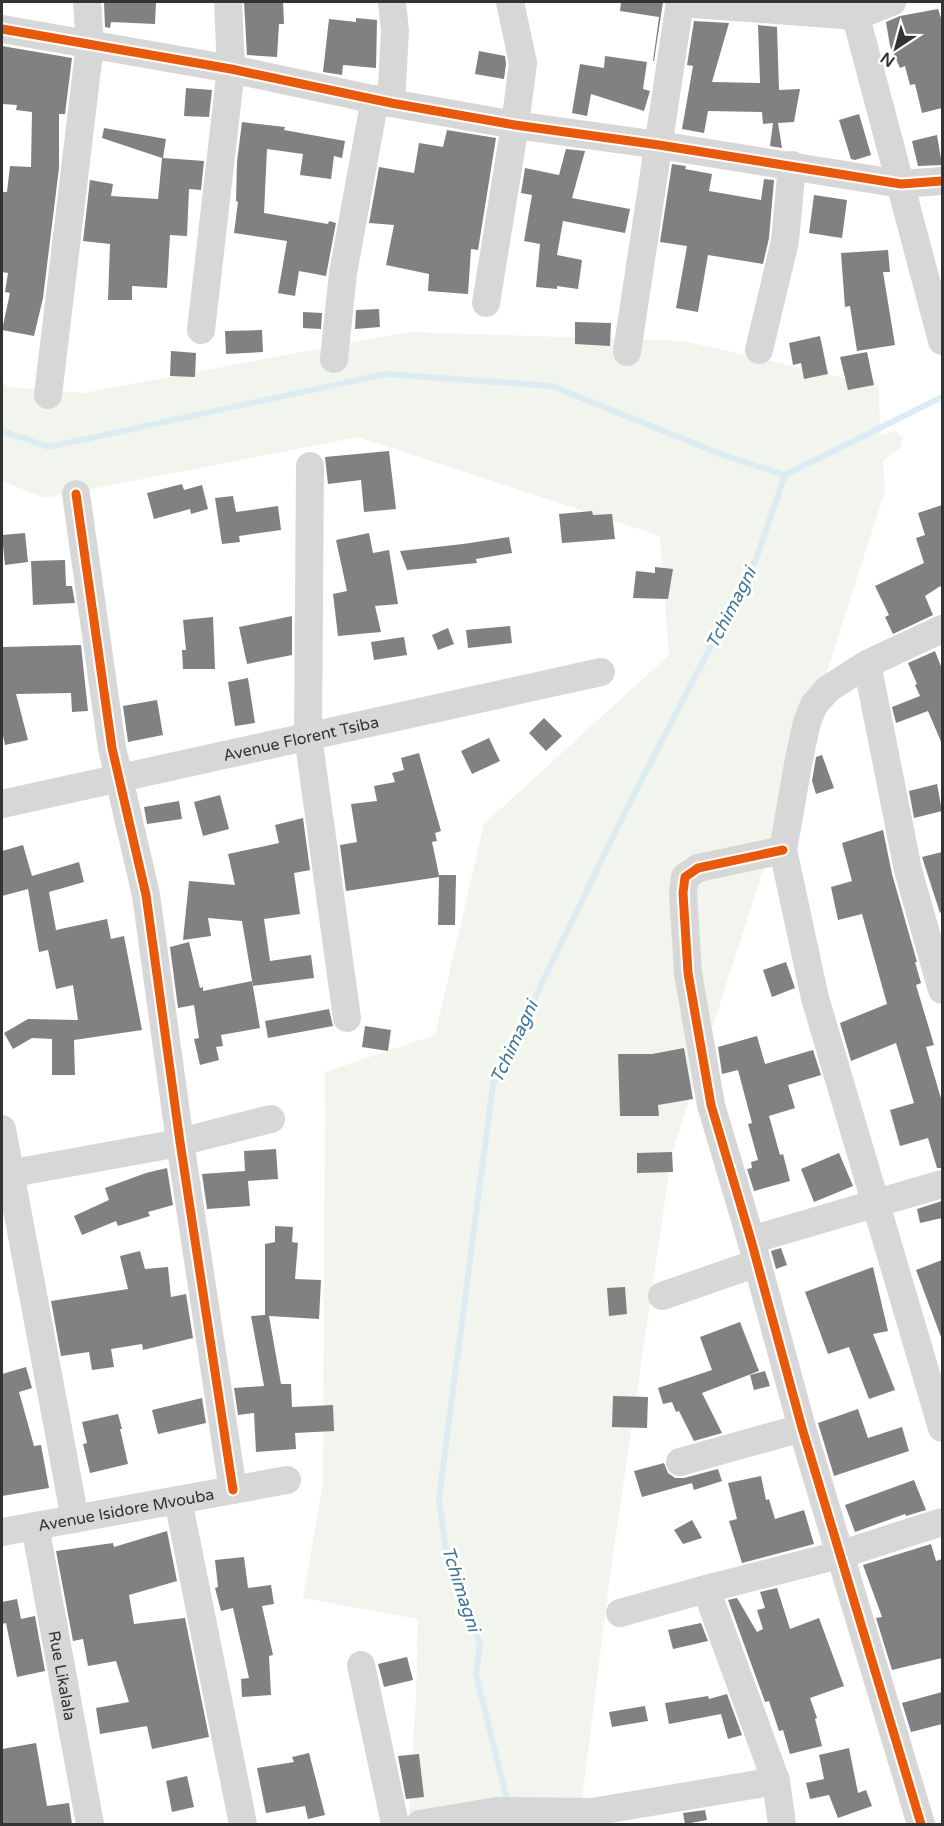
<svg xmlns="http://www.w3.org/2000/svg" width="944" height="1826" font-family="'Varela Round',sans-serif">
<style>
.green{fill:#f1f5ed}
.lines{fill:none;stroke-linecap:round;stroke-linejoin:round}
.stream{stroke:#ddebf3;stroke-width:6}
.building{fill:#818181}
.minor{stroke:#d7d7d7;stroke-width:28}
.cycleway-casing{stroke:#fff;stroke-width:13}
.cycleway{stroke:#e8590c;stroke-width:9}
.labels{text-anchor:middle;stroke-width:6;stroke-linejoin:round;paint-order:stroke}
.street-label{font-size:16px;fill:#333;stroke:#fff}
.water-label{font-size:18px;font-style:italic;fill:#3f7597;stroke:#fff}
</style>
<rect width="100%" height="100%" fill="#fff"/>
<path class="green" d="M409,332L684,341L878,386L881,435L896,431L903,438L901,447L883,461L885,491L672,1153L610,1575L579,1824H408L416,1697L418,1619L303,1598L323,1483L325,1072L435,1035L484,824L669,655L660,536L358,437L45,498L2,481V381L8,387L84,393Z"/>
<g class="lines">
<g class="stream">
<path d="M2,431L49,447L385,374L552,386L723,455L785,475"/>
<path d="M508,1804L476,1674L480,1645L469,1611L447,1558L439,1498L493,1084L625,812L756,559L785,475L940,398"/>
</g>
</g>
<g class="building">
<path d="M104,2H156L155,24L111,22L110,28L105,27Z"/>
<path d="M244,2H283L284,24H279L277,57L247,55Z"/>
<path d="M621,2H663L654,61H653L659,17L620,11Z"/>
<path d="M938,9L942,21V108L922,113L915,84L910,85L905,66L900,68L890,46L886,22L900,16Z"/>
<path d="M356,18L377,20L376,68L343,65L342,75L323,72L329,19L356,22Z"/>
<path d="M694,21L729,23L712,82L760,83L758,25L777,27L779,90L800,89L794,122L778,123L782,148L770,146L773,123L763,124L762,112L708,111L704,133L682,129L693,66L687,65Z"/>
<path d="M2,46L72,58L65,114H59V168L43,298L34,336L2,330L10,293L5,292L8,273L2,272V192H7L10,166L31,167L32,112L16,110L17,105L2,104Z"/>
<path d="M479,51L505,56L506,64L504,79L475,74Z"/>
<path d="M605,56L647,62L643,89L650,91L644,111L591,94L587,116L572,113L580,64L604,68Z"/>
<path d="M186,88L212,90L209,117L184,116Z"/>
<path d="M859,114L871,155L855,160L851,159L839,120Z"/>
<path d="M242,122L285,127L284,130L345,141L342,158L334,156L331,179L300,175L303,154L267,149L264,213L328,224L329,221L336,223L326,276L299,271L295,296L278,293L287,241L234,233L238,202L236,201L237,162Z"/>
<path d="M104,128L166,139L163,158L204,161L201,190L189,189L187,236L170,235L167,288L132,286V300H108L110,244L83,241L90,180L113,184L111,196L158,199L162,158L102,138Z"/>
<path d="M447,130L496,138L478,250L471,249L468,294L428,291L429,274L386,265L394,225L369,223L379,167L414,173L419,143L443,147Z"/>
<path d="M937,135L942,165L918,166L912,141Z"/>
<path d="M566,149L585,151L572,198L630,209L625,233L563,221L557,255L582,260L578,289L557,286V289L536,287L540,244L524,241L532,195L521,193L525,168L559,175Z"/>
<path d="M672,164L686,166L685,169L712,174L709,191L761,200L764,179L774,180L769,238L763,264L708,255L698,312L676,308L687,246L660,242Z"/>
<path d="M814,195L847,200L842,238L809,233Z"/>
<path d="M888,250L890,272H883L895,345L857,351L850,306L845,307L841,253Z"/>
<path d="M379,309L380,327L355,329L356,310Z"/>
<path d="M303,312L322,313L321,329L303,328Z"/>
<path d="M575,322L611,323L610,346L575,344Z"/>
<path d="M262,330L263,352L226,354L225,331Z"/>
<path d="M820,336L828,374L804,379L801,363L793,365L789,343Z"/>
<path d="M171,351L196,353L195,377L170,376Z"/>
<path d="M867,352L874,385L848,390L840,357Z"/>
<path d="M389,451L396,509L364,512L361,480L328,484L325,457Z"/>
<path d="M182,484L184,490L202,485L208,509L191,514L190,509L154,519L147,493Z"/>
<path d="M233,496L236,512L278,506L281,530L239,536L240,542L222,544L215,498Z"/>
<path d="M942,505V585L925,596L933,615L893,634L885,617L889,615L875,586L924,563L916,538L925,535L918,513Z"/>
<path d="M592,511L593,515L612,514L615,539L562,543L559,514Z"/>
<path d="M25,533L28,562L5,565L2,535Z"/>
<path d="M369,533L373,553L389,550L398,604L375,606L381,632L338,636L333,594L347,591L336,540Z"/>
<path d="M509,537L512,553L476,559L477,563L407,570L400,551L463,544Z"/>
<path d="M65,560L66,586H72L75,603L33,605L31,561Z"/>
<path d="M655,567L673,569L668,599L633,598L636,571L655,573Z"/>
<path d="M292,616V655L247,664L239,627Z"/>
<path d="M213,617L215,669H183L182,650H186L183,620Z"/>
<path d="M510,626L512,643L468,648L466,630Z"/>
<path d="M448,628L454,644L438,650L432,635Z"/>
<path d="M404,637L407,655L374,660L371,642Z"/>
<path d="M81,645L88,711L72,712L71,693L16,694L28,740L5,745L2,731V647Z"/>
<path d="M935,651L942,669V744L928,711L896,723L892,707L920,696L915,685L917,684L908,663Z"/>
<path d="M248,678L255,723L235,726L228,682Z"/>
<path d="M157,700L163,735L128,742L123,706Z"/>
<path d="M544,718L562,736L546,751L529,733Z"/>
<path d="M489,738L500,761L472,774L461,751Z"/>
<path d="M419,753L441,831L435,833L437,841L432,842L439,875H456L455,925H438L439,877L346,891L340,845L357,842L351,804L377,801L374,786L395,782L392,773L404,770L401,758Z"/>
<path d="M822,755L834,788L816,794L812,781L816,757Z"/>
<path d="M937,784L942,811L914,818L909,791Z"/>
<path d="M220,795L229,829L203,836L194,802Z"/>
<path d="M179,801L182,819L147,824L144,807Z"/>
<path d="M303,818L310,870L294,873L300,914L264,919L270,961L311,955L314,978L253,986L242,921L208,918L211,936L183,940L189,881L235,885L228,854L279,843L275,825Z"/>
<path d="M883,830L892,874L917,962H915L921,983L916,985L934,1045L926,1047L942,1102V1168H937L928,1138L900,1146L890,1110L914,1103L896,1043L851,1061L840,1023L887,1004L862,914L838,920L831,887L852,881L842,843Z"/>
<path d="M23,845L32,876L79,862L84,882L49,892L56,930L107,919L111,939L124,936L142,1030L74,1040L75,1075H52V1039L32,1038L13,1049L4,1033L28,1019L78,1020L73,985L56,989L48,950L39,952L28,889L2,896V851Z"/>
<path d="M942,852V912L940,913L922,857Z"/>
<path d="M189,942L200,988L203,987V991L252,981L260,1028L221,1035L223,1046L216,1047L219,1060L200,1065L194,1039L199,1038L194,1005L178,1008L170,947Z"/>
<path d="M786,962L795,988L772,997L763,970Z"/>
<path d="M329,1009L333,1026L268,1038L265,1021Z"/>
<path d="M365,1026L391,1030L388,1051L362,1047Z"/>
<path d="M757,1036L765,1064L813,1050L821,1075L788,1085L795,1108L769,1116L780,1155L783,1154L790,1181L754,1191L747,1169L752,1168L751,1162L758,1160L748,1124L752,1123L738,1070L722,1074L718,1047Z"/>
<path d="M684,1048L693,1099L658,1105L659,1116H620L618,1054H652Z"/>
<path d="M276,1149L278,1179L248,1181L250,1206L207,1209L202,1174L245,1171L244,1151Z"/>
<path d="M672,1152L673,1172L637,1173V1153Z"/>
<path d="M839,1153L853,1186L814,1202L801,1169Z"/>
<path d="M167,1168L173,1205L148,1212L150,1216L118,1226L116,1221L82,1235L74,1216L109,1200L105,1188L146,1173Z"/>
<path d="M942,1201V1218L920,1223L917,1209Z"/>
<path d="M275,1226L293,1227L292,1242L298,1243L295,1279L321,1280L319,1319L269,1316L281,1384H291L292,1407L333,1405L334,1431L295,1433L296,1449L256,1452L254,1413L238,1415L234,1388L264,1386L251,1316L265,1315V1244L275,1242Z"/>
<path d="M781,1248L787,1265L776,1269L771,1251Z"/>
<path d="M140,1251L145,1269L168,1267L171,1297L186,1294L193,1338L143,1350L142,1344L111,1349L114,1367L92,1370L89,1352L61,1356L51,1301L128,1289L120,1256Z"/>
<path d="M942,1260V1337H941L916,1270Z"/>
<path d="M873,1267L888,1331L873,1334L895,1390L869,1399L849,1347L828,1354L805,1292Z"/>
<path d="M625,1287L627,1314L609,1316L607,1288Z"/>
<path d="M740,1322L759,1371L702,1393L722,1433L694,1441L679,1411L676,1412L672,1402L663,1404L658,1388L712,1370L700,1337Z"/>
<path d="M26,1367L32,1388L19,1392L34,1446L41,1445L49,1488L2,1496V1374Z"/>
<path d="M765,1371L770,1386L754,1390L750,1375Z"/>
<path d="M613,1396L648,1397L647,1428L612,1427Z"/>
<path d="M202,1398L206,1423L158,1434L152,1410Z"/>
<path d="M858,1409L868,1438L902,1427L909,1451L834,1476L818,1423Z"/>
<path d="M118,1414L122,1429H120L128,1464L90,1473L83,1444L87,1443L82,1422Z"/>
<path d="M664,1463L668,1473L675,1478H684L718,1469L722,1481L694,1490L692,1483L642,1497L634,1471Z"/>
<path d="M761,1476L766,1500L769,1499L775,1519L804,1510L814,1544L742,1563L729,1521L737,1519L728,1483Z"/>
<path d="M914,1480L926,1510L906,1516L905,1514L855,1532L845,1505Z"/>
<path d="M692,1520L702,1538L683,1544L674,1530Z"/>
<path d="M167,1531L177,1581L129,1595L134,1624L185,1618L209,1737L152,1749L147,1726L100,1734L96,1708L129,1702L116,1661L88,1666L83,1639L73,1641L56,1551L113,1543L114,1547Z"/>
<path d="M931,1544L936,1561L942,1559V1658L892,1670L876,1618L882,1617L863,1565Z"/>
<path d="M244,1557L248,1588L271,1585L274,1604L262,1606L273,1655L269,1656L271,1695L242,1697L241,1679L249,1678L233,1608L221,1611L215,1588L218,1587L215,1560Z"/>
<path d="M777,1588L790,1629L819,1618L844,1686L810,1698L817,1718L815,1719L822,1746L790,1754L783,1730L779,1731L769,1701L765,1702L728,1600L737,1598L757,1632L763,1629L757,1610L765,1608L760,1592Z"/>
<path d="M17,1599L21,1619L35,1616L45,1671L17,1677L6,1623L2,1624V1602Z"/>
<path d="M701,1623L708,1641L673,1649L668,1630Z"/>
<path d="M407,1657L413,1680L384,1687L378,1664Z"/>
<path d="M942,1692V1724L911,1732L902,1703Z"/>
<path d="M727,1694L742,1735L728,1739L721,1714L669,1724L665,1703L708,1696L709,1699Z"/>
<path d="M645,1706L648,1721L612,1727L609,1712Z"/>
<path d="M36,1743L47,1806L69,1803L72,1824H2V1749Z"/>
<path d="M849,1748L858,1793L866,1790L872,1806L838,1818L829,1795L810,1799L806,1783L824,1779L819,1755Z"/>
<path d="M309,1753L325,1815L308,1819L305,1806L266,1813L257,1768L294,1762L292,1757Z"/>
<path d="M419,1754L424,1797L406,1799L398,1756Z"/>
<path d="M187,1776L194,1807L172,1812L166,1781Z"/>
<path d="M705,1810L707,1820L685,1824L683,1813Z"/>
</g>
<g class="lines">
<g class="minor">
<path d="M852,2L942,341"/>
<path d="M680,3L856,16L892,2"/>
<path d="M2,29L231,69L391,103L515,125L659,145L901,184L942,181"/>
<path d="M391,103L395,31L392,2"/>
<path d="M486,303L515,125L523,63L510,2"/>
<path d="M201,330L231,69L228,2"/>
<path d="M759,350L785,241L792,165"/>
<path d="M627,352L680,2"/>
<path d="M334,359L343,273L375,99"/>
<path d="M48,395L90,44L87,2"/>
<path d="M310,466L308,736L347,1018"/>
<path d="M76,494L112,748L146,895L180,1142L233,1490"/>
<path d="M942,629L867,664L828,689L814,705L807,722L799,759L783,850L815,998L942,1428"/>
<path d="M867,664L908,870L942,990"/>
<path id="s1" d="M2,804L601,672"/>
<path d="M783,850L698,868L685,877L683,893L688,973L711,1105L751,1240L802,1428L921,1824"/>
<path d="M2,1129L75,1519"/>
<path d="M2,1175L168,1145L271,1119"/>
<path d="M751,1240L942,1184"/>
<path d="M662,1296L757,1263"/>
<path d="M680,1462L802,1428"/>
<path d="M178,1500L243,1824"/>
<path id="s2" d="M35,1526L90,1824"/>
<path id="s3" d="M2,1532L287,1480"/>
<path d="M706,1589L776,1781L782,1824"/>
<path d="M620,1613L706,1589L839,1555L942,1522"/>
<path d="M361,1665L395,1824"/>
<path d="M420,1824L497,1811L592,1812L776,1781"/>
</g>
<g class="cycleway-casing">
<g id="cycleway">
<path d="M2,29L231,69L391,103L515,125L659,145L901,184L942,181"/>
<path d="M76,494L112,748L146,895L180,1142L233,1490"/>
<path d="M783,850L698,868L685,877L683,893L688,973L711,1105L751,1240L802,1428L921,1824"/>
</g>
</g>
<use href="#cycleway" class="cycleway"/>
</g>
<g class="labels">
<g class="street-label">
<text dy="6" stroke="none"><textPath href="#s1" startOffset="306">Avenue Florent Tsiba</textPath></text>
<text dy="6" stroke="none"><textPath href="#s3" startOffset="126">Avenue Isidore Mvouba</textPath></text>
<text dy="6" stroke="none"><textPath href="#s2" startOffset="152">Rue Likalala</textPath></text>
</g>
<g class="water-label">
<text transform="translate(731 608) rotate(-63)" y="6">Tchimagni</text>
<text transform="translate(514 1042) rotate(-65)" y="6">Tchimagni</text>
<text transform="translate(461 1589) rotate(72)" y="6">Tchimagni</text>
</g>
</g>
<rect width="944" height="1826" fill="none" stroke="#333333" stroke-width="6"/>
<g transform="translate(896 48) rotate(216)" stroke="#ffffff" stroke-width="4.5" paint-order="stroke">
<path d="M0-4.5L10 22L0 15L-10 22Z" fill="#333333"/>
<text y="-9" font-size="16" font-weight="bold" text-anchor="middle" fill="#333333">N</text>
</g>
</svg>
